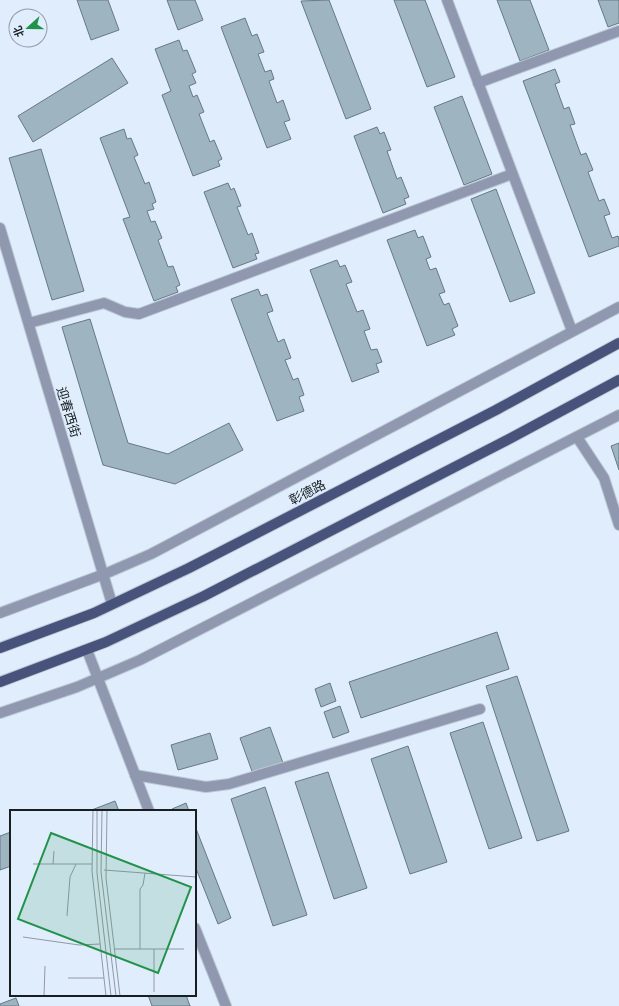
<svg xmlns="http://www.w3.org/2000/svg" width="619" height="1006" font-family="Lato,'Noto Sans SC',sans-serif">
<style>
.building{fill:#9eb4c0;stroke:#657a85}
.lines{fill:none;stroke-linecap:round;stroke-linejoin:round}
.minor-casing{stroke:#bcc8d5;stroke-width:12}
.major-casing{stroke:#bcc8d5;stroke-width:12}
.minor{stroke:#9098b0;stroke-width:10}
.major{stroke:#47537b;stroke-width:10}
.labels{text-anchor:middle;stroke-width:4;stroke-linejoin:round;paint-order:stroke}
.street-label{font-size:13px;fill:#181e24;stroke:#e0edfc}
.inset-road{fill:none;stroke:#909aa6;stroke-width:1}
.view{fill:#22924b;fill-opacity:0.15;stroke:#22924b;stroke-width:2}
.inset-edge{fill:none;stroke:#181e24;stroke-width:2}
</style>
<rect width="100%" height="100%" fill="#e0edfc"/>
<g class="building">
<path d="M77,0H108L119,30L91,40Z"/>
<path d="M167,0H195L203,20L178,30Z"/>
<path d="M329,0L371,109L346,119L301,1Z"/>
<path d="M394,0H425L455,77L427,87Z"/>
<path d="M497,0H530L549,50L520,61Z"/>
<path d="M598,0H619V23L608,27Z"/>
<path d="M245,18L252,36L257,34L264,52L258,54L265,72L271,70L274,79L269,81L277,103L283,100L290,120L284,122L291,139L267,148L221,27Z"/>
<path d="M179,40L183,51L187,50L196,72L192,74L196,83L189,86L193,97L197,95L204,112L199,114L210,142L214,140L222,159L218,161L220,166L193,176L162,95L171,91L155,49Z"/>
<path d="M112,58L128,83L33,142L18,116Z"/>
<path d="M555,69L560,82L555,84L564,109L569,107L575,124L570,125L581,155L586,153L593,170L588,172L599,201L604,199L610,214L604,216L612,238L618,236L619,239V246L589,257L523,81Z"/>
<path d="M462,96L492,174L464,185L434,107Z"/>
<path d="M377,127L380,134L384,132L391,150L387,151L397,179L401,177L409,197L404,199L406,204L383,213L354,136Z"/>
<path d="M124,129L127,139L131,138L138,155L134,157L145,184L149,182L156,202L152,204L154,209L147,211L151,222L155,221L162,238L158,240L168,267L173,266L180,285L176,287L178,292L154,301L123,219L130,217L100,138Z"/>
<path d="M41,149L84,291L52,300L9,158Z"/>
<path d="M228,183L231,190L234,188L241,206L237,207L248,235L252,233L259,253L255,254L257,259L233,268L204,192Z"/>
<path d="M496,189L535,293L510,302L471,199Z"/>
<path d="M415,230L418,238L423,236L431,257L426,259L430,270L436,268L445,292L439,294L444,305L449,303L458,326L452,329L455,335L427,346L387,240Z"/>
<path d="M337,260L340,267L345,265L352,282L346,284L357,312L363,310L370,329L364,331L371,350L377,349L382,362L376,364L379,372L352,382L310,270Z"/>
<path d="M258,289L261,296L267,294L273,311L267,313L278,342L284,339L291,358L285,360L293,380L298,378L304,395L299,397L304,411L277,421L231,299Z"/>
<path d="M90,319L128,443L168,454L229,423L243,450L175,484L103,465L62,327Z"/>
<path d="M619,443V470L611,446Z"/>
<path d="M497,632L509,669L361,718L349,682Z"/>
<path d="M517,676L569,831L537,841L486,686Z"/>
<path d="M330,683L336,701L321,707L315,689Z"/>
<path d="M340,706L349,732L333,738L324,712Z"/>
<path d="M483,722L522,838L489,849L450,733Z"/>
<path d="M270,727L283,763L253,774L240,738Z"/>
<path d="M210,733L218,759L178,770L171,745Z"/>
<path d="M408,746L447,862L410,874L371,759Z"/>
<path d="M328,772L367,888L334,899L295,782Z"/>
<path d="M265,787L307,915L273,926L231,799Z"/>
<path d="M115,801L119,811H89Z"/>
<path d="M186,803L189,811H173L172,809Z"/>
<path d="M195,826L231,918L218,924L195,866Z"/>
<path d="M11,832V866L0,870V836Z"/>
<path d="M148,995H186L190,1006H152Z"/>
<path d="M16,998L19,1006H0V1004Z"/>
</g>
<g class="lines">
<g class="minor-casing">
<g id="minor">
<path d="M447,0L572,331"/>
<path d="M478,83L619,31"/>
<path d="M0,228L112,604"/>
<path d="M29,323L104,303L125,312L139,314L512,174"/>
<path d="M577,437L604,478L619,525"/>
<path d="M0,613L107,573L151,554L619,307"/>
<path d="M87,650L149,811"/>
<path d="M0,713L77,687L140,660L619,415"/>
<path d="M135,775L206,787L229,784L480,709"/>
<path d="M195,928L226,1006"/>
</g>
</g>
<g class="major-casing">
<g id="major">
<path d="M0,648L94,613L189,568L496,410L619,343"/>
<path d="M0,682L106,642L204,596L511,438L619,380"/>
</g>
</g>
<use href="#minor" class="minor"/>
<use href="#major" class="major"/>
</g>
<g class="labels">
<g class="street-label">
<text transform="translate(69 412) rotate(73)" y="5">迎春西街</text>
<text transform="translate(307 492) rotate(-27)" y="5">彰德路</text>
</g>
</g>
<g transform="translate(10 810)">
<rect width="186" height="186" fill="#e0edfc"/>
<path class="inset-road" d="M83,0L82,61L96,186M87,0V63L101,186M92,0L91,62L106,186M97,0L96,68L110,186M23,54H82M43,54L44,41M94,60L186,67M57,106L60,67L66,54M13,127L69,135L90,134M105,139H174M130,139V79L133,75L135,63M58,168H94M144,182V139M34,186L35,156"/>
<path class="view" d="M41,23L181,77L148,163L8,109Z"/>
<rect width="186" height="186" class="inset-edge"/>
</g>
<g transform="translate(28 28) rotate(249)"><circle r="19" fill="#e0edfc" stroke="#909aa6"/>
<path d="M0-3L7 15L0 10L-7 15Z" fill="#22924b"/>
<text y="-6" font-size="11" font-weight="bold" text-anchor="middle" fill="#181e24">北</text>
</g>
</svg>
